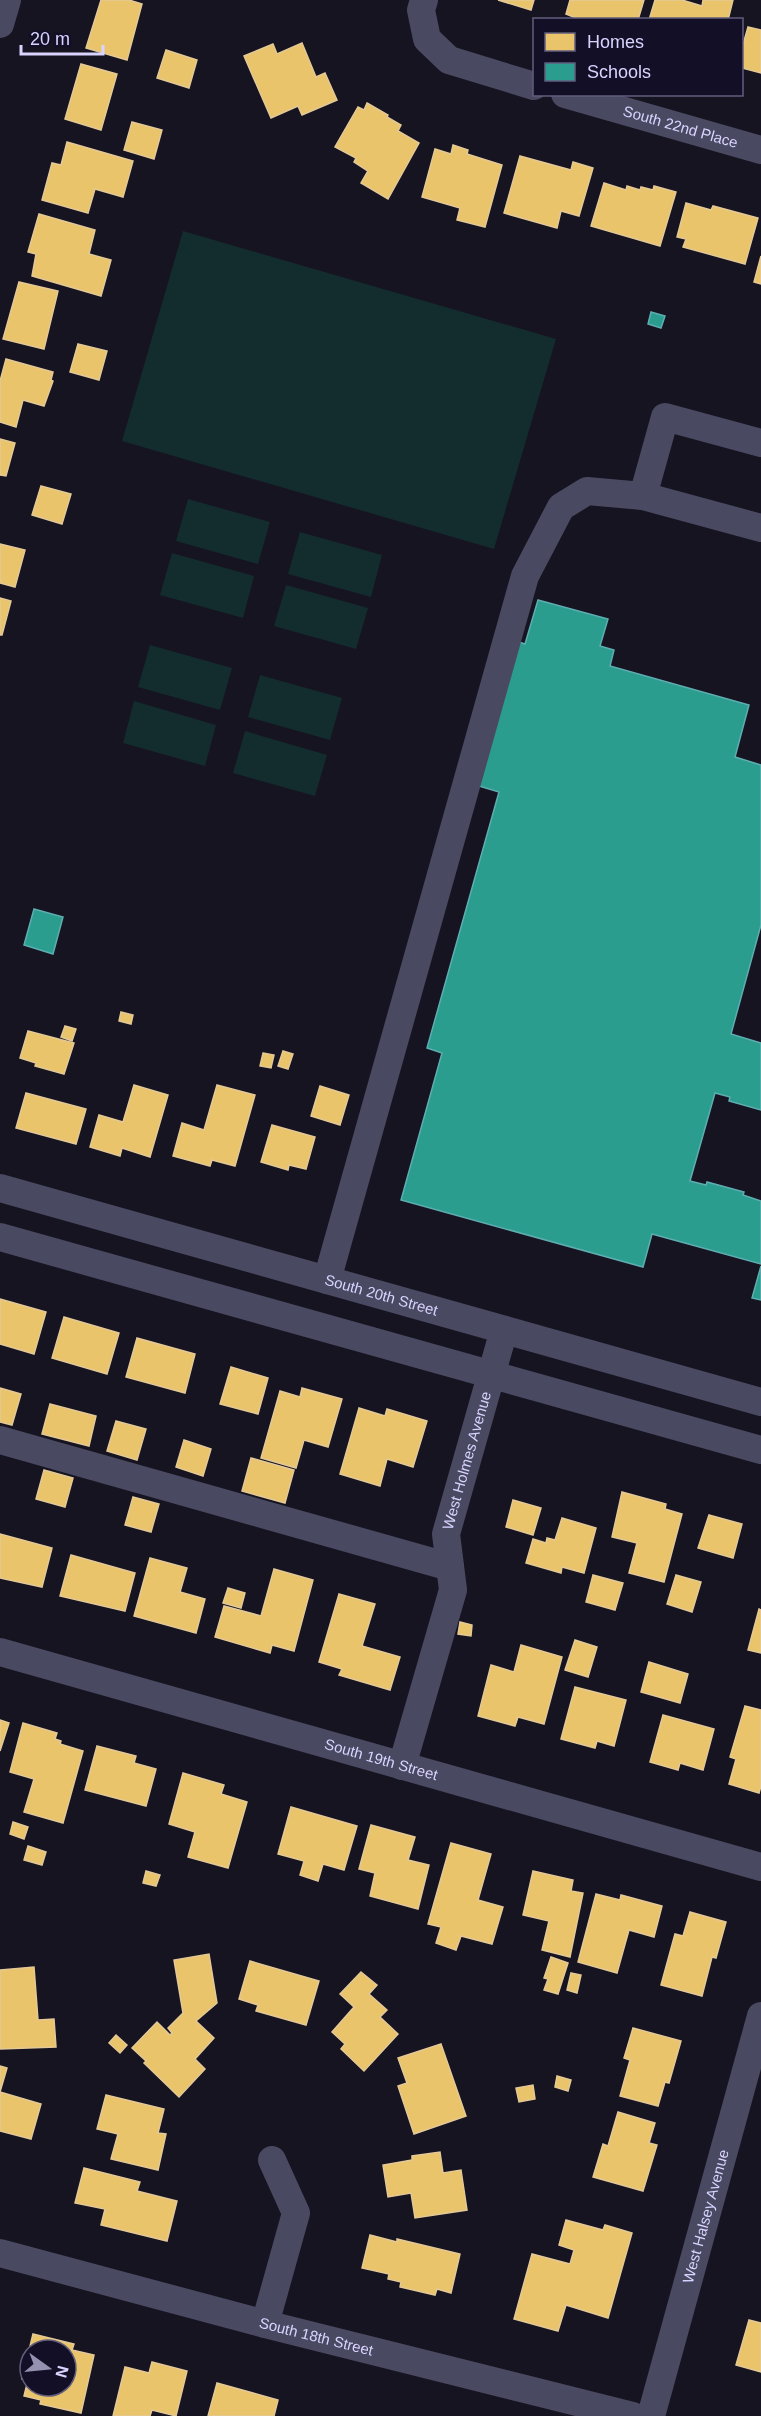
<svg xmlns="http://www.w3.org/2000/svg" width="761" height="2416" font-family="Helvetica,sans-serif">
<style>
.green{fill:#132c2d}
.homes{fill:#e9c46a;stroke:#e4c997;stroke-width:1.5;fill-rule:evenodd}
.schools{fill:#2a9d8f;stroke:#5eaeb1;stroke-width:1.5}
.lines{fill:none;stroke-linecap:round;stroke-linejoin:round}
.minor{stroke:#4a4962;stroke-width:28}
.labels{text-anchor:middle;stroke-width:6;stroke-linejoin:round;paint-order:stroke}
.street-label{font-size:15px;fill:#d9d4ff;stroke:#130f26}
</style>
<rect width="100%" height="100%" fill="#161421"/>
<g class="green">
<path d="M183,231L556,339L494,549L122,441Z"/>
<path d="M188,499L270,522L258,564L176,541Z"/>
<path d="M300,532L382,555L371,597L288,574Z"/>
<path d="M172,553L254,576L243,618L160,595Z"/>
<path d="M286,585L368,608L356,649L274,626Z"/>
<path d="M150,645L232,668L220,710L138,687Z"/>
<path d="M260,675L342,698L330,740L248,717Z"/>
<path d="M134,701L216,725L205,766L123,743Z"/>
<path d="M245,731L327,755L315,796L233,773Z"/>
</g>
<g class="homes">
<path d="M101,0H129L142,4L127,60L86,48Z"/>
<path d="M498,0H534L531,10Z"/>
<path d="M570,0H644L638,20H581L566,14Z"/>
<path d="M655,0H682L702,6L703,0H733L728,20H649Z"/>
<path d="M748,27L761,30V73L742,68V48Z"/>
<path d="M302,43L316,77L325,73L337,100L302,115L298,106L271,118L244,56L273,44L277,54Z"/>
<path d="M166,50L197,60L189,88L157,78Z"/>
<path d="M81,64L117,74L101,130L65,119Z"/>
<path d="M367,103L388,115L387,117L401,125L398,131L419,143L388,199L361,183L368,171L354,162L356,158L335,147L358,107L364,110Z"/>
<path d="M132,122L162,130L154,159L124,150Z"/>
<path d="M67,142L133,161L123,197L95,189L88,213L42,200L52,163L61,165Z"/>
<path d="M453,145L468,150L467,154L502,165L485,227L457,220L460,208L422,197L435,149L451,154Z"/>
<path d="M520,156L571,170L573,162L593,168L579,216L561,211L557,228L504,213Z"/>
<path d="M604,183L626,190L627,186L640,190L641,187L653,190L654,186L676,192L660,246L591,226Z"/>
<path d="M686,203L711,210L713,206L758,218L745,264L683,247L686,239L677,237Z"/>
<path d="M39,214L95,230L89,254L111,260L101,296L32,276L36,254L28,252Z"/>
<path d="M761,256V284L754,282Z"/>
<path d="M19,282L58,291L44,349L3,339Z"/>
<path d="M78,344L107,351L99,380L70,372Z"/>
<path d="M6,359L53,372L51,380L53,381L44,406L23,400L16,427L0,422V381Z"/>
<path d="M0,439L15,443L6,476L0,475Z"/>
<path d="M41,486L71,494L62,524L32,515Z"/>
<path d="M0,544L25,550L15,587L0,583Z"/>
<path d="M0,598L11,601L2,635H0Z"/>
<path d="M121,1012L133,1015L131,1024L119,1021Z"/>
<path d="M65,1026L76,1029L72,1041L61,1037Z"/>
<path d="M28,1031L74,1043L64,1074L35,1066L36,1063L20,1058Z"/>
<path d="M283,1051L293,1054L288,1069L278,1066Z"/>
<path d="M263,1053L274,1055L271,1068L260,1066Z"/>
<path d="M134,1085L168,1095L150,1157L122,1148L120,1156L90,1147L99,1115L123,1122Z"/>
<path d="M217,1085L255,1095L235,1166L212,1160L210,1166L173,1156L182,1123L204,1130Z"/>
<path d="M320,1086L349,1095L340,1125L311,1116Z"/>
<path d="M26,1093L86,1109L76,1144L16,1128Z"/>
<path d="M272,1125L315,1137L306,1169L289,1165L288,1170L261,1162Z"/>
<path d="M0,1299L46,1312L34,1354L0,1344Z"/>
<path d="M64,1317L119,1333L107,1374L52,1358Z"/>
<path d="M137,1338L195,1354L185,1393L126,1377Z"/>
<path d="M231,1367L268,1378L258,1414L220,1404Z"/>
<path d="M0,1388L21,1394L12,1425L0,1422Z"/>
<path d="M302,1388L342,1399L328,1447L304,1440L296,1468L261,1458L280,1391L300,1397Z"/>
<path d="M50,1404L96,1416L89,1446L42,1434Z"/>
<path d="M359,1408L385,1416L387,1409L427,1421L413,1467L387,1459L380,1486L340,1474Z"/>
<path d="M116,1421L146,1429L137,1460L107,1451Z"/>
<path d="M184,1440L211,1449L203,1476L176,1467Z"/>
<path d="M251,1458L294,1470L285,1503L242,1491Z"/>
<path d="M44,1470L73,1478L65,1507L36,1499Z"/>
<path d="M622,1492L666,1504L665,1509L682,1514L664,1582L629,1573L637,1543L612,1537Z"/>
<path d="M133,1497L159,1504L151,1532L125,1525Z"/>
<path d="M513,1500L541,1508L533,1535L506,1527Z"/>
<path d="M709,1515L742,1524L733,1558L698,1548Z"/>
<path d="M562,1518L596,1528L584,1573L562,1567L561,1573L526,1563L533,1539L546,1543L547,1538L555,1540Z"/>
<path d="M0,1534L52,1548L42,1587L0,1578Z"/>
<path d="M71,1555L135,1573L125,1611L60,1596Z"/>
<path d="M150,1558L187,1568L180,1592L205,1599L196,1633L134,1616Z"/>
<path d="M274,1569L313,1580L294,1651L272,1645L270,1653L215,1637L224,1606L261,1616Z"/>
<path d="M593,1575L623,1583L615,1610L586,1602Z"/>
<path d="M676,1575L701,1582L692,1612L667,1604Z"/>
<path d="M228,1588L245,1593L241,1608L223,1603Z"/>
<path d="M339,1594L375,1604L362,1646L400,1657L390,1690L339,1675L342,1669L319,1662Z"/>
<path d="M759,1609L761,1610V1653L748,1650Z"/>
<path d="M460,1622L472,1625L471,1636L458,1634Z"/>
<path d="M575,1640L597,1647L588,1677L565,1670Z"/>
<path d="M521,1645L562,1657L544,1724L518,1717L515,1726L478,1716L491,1665L514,1672Z"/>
<path d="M649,1662L688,1674L680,1703L641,1692Z"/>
<path d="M575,1687L626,1700L614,1746L597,1741L595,1748L561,1739Z"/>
<path d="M745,1706L761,1710V1786L759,1793L729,1784L736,1759L730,1757Z"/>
<path d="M663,1715L714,1729L703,1770L680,1763L678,1770L650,1762Z"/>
<path d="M0,1720L9,1723L0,1751Z"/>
<path d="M23,1723L57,1733L55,1739L61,1741L60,1744L83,1751L63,1823L24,1812L34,1779L10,1772Z"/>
<path d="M97,1746L136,1756L134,1763L156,1769L146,1806L85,1790Z"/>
<path d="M183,1773L224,1785L221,1794L247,1802L228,1868L188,1857L195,1832L169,1824Z"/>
<path d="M291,1807L357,1826L344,1870L323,1864L318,1881L300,1875L304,1861L278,1854Z"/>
<path d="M13,1822L28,1827L24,1839L10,1834Z"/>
<path d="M371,1825L415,1837L408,1860L429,1865L418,1909L370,1896L375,1873L359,1869Z"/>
<path d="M451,1843L491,1854L478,1900L503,1907L492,1944L461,1936L456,1950L436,1943L441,1927L428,1924Z"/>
<path d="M28,1846L46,1852L42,1865L24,1860Z"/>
<path d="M146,1871L160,1875L156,1886L143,1883Z"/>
<path d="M533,1871L573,1880L571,1891L583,1893L570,1957L542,1950L549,1921L523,1915Z"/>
<path d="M596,1894L620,1900L621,1895L662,1906L654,1937L629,1930L617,1973L578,1962Z"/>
<path d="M690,1912L726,1922L716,1958L712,1957L702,1996L661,1985L675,1934L683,1936Z"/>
<path d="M209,1954L217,2003L196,2021L214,2038L195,2059L205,2069L179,2097L144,2063L146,2061L132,2048L157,2022L170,2035L172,2033L168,2028L183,2013L174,1960Z"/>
<path d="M551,1957L568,1963L558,1994L544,1990L548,1979L544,1978Z"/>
<path d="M250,1961L319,1981L306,2025L256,2011L258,2005L239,1999Z"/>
<path d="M34,1967L38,2020L54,2019L56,2047L0,2049V1970Z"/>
<path d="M361,1972L377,1985L369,1994L387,2010L380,2017L398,2034L364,2071L341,2049L345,2044L332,2032L354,2007L340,1994Z"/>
<path d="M571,1973L581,1975L577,1993L567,1990Z"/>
<path d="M633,2028L681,2041L669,2083L665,2082L658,2106L620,2096L630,2060L624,2058Z"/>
<path d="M116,2035L127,2045L120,2053L109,2043Z"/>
<path d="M441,2044L466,2116L414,2134L398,2086L407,2083L398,2058Z"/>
<path d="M0,2066L7,2068L0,2092L41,2104L31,2139L0,2131Z"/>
<path d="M557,2076L571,2080L568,2091L555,2087Z"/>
<path d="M533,2085L535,2099L519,2102L516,2088Z"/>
<path d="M106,2095L164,2109L158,2133L166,2134L158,2170L111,2159L118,2134L97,2129Z"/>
<path d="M618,2112L655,2123L649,2143L657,2145L643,2191L593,2177L603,2144L608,2146Z"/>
<path d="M440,2152L443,2173L461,2170L467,2210L415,2218L411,2193L388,2197L383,2165L412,2160V2156Z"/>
<path d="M84,2168L140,2182L137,2191L177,2201L167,2241L101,2225L105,2209L75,2203Z"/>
<path d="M566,2220L603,2230L605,2225L632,2233L608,2318L566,2305L558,2331L514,2319L532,2254L570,2264L574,2250L559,2245Z"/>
<path d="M370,2235L397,2242V2239L460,2254L451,2293L437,2289L435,2295L400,2287L401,2282L388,2279L389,2274L362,2268Z"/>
<path d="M749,2320L761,2323V2372L736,2365Z"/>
<path d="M33,2334L74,2344L72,2350L94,2355L81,2413L40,2404L41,2400L24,2396L28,2380L22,2379ZM30,2350H66V2386H30Z"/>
<path d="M152,2362L187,2371L176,2416L152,2410L150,2416H113L125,2367L149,2373Z"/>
<path d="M217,2383L278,2400L274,2416H208Z"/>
</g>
<g class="schools">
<path d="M651,312L665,316L661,328L648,324Z"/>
<path d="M538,600L608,619L600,646L614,650L610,666L749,705L735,757L761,765V925L731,1034L761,1043V1110L729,1101L730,1097L715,1093L690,1181L706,1185L707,1182L744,1192L743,1195L761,1201V1264L652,1234L643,1267L401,1200L442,1053L427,1048L499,792L479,786L519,642L525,644Z"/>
<path d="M34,909L63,917L53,954L24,945Z"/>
<path d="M761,1266V1300L752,1298Z"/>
</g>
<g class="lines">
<g class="minor">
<path d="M424,0L421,10L427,39L449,60L534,86"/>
<path d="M0,24L7,0"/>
<path id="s1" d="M565,94L761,150"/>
<path d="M643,496L665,417L761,443"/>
<path id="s2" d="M0,1188L761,1402"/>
<path d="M0,1237L761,1450"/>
<path d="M327,1280L525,576L561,507L587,491L643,496L761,528"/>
<path d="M0,1440L450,1567"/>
<path id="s3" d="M0,1652L761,1867"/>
<path id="s4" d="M402,1766L453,1590L446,1534L504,1330"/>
<path id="s5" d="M0,2253L265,2324L633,2416"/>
<path d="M265,2324L296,2213L272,2160"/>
<path id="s6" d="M651,2416L761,2016"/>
</g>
</g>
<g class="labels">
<g class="street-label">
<text dy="5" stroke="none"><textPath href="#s1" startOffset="120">South 22nd Place</textPath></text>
<text dy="5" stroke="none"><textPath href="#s2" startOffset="396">South 20th Street</textPath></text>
<text dy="5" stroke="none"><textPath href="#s4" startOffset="316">West Holmes Avenue</textPath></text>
<text dy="5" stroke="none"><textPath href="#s3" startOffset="396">South 19th Street</textPath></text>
<text dy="5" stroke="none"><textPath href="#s6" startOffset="207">West Halsey Avenue</textPath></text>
<text dy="5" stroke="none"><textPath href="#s5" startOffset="327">South 18th Street</textPath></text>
</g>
</g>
<rect x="533" y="18" width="210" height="78" fill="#130f26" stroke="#625e7d" stroke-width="1.5"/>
<rect x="545" y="33" width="30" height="18" fill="#e9c46a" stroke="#625e7d" stroke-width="1.5"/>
<text x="587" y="48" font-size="18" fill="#d9d4ff">Homes</text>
<rect x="545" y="63" width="30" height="18" fill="#2a9d8f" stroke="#625e7d" stroke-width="1.5"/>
<text x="587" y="78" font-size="18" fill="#d9d4ff">Schools</text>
<g transform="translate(48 2368) rotate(105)"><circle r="28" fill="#130f26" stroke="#625e7d" stroke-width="1.5"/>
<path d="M0-4.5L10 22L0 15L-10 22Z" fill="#9591b1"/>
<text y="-9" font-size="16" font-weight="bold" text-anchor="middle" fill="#d9d4ff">N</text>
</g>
<path d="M21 45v9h82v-9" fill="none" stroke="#d9d4ff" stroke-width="3"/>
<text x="30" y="45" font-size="18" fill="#d9d4ff" stroke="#130f26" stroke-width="4.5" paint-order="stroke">20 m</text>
</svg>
